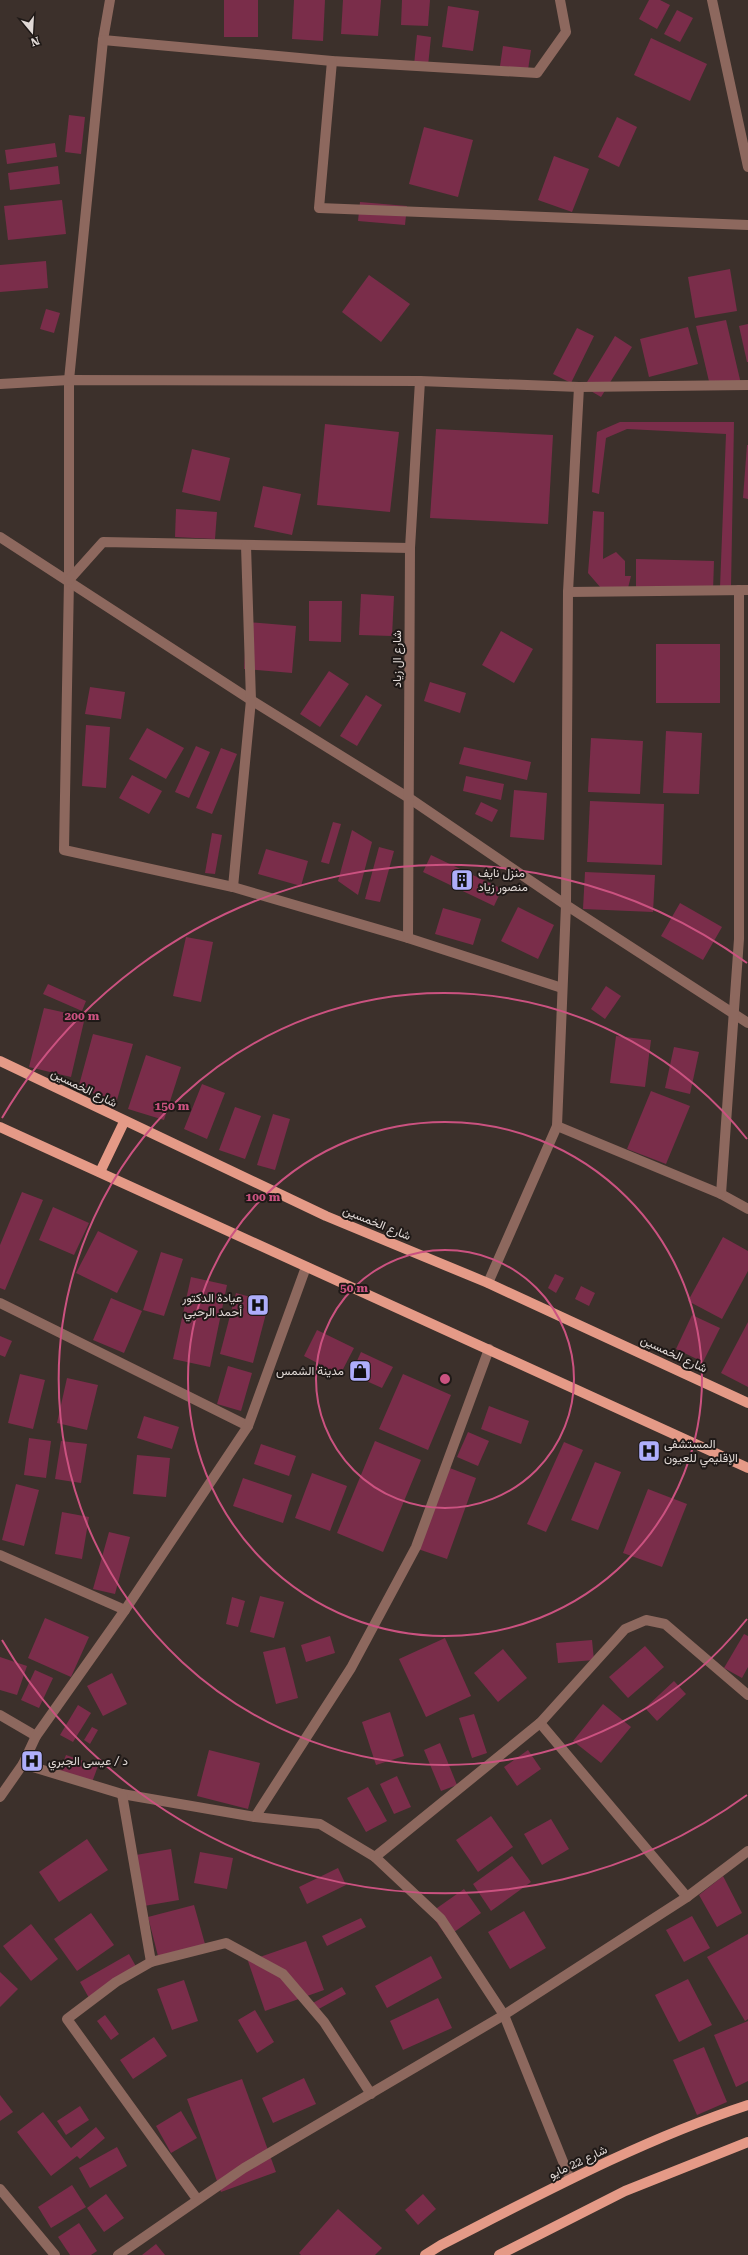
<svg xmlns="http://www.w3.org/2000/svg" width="748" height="2255" font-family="'Roboto Serif',Vazirmatn,serif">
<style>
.building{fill:#7a2d4a}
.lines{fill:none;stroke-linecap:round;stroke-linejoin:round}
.minor{stroke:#8d685e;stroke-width:10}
.major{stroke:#e59a87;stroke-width:10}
.ring{fill:none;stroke:#cb5280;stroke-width:2}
.labels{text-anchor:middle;stroke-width:4;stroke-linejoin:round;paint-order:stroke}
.street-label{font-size:12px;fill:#e1d9d6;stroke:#1f1917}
.poi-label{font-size:12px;fill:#e1d9d6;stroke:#1f1917;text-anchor:start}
.centre{fill:#cb5280;stroke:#1f1917;stroke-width:2}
.ring-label{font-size:12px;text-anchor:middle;font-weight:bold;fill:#cb5280;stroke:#1f1917;stroke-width:4;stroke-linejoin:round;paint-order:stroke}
</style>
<rect width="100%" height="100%" fill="#3c302b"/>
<g class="building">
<rect x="224" y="0" width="34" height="37"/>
<path d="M294,0H325L323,41L292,39Z"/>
<path d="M343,0H381L378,36L341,34Z"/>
<path d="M402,0H430L428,26L401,25Z"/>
<path d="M649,0H660L670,5L657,29L639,19Z"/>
<path d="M448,6L479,11L473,51L442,47Z"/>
<path d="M677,10L693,18L680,42L664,34Z"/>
<path d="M417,35L431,37L428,66L414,65Z"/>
<path d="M651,38L707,64L690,101L634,75Z"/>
<path d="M503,46L531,50L528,70L500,66Z"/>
<path d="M69,115L85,117L81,154L65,152Z"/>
<path d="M617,117L637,127L619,167L598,157Z"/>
<path d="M424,127L473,140L458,197L409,184Z"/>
<path d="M55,143L57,157L7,164L5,150Z"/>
<path d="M554,156L589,169L572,212L538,200Z"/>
<path d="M58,166L60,184L10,190L8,173Z"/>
<path d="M62,200L66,234L8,240L4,206Z"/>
<path d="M360,202L407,206L405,225L358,221Z"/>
<path d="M46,261L48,288L0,292V265Z"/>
<path d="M730,269L737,311L695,318L688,277Z"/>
<path d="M369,275L410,304L381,342L342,312Z"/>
<path d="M46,309L60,313L54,333L40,329Z"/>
<path d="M726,320L741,384L711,390L696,326Z"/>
<path d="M748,324V362H747L739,326Z"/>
<path d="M688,327L698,364L649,377L640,339Z"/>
<path d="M577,328L594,336L571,383L553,374Z"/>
<path d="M615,336L632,347L601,397L584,387Z"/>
<path d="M620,422H734L731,588H720L726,434L627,429L606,438L599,494L592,492L597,432Z"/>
<path d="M325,424L399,432L390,512L317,505Z"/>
<path d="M436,429L553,435L548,524L430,518Z"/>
<path d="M747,445H748V499L743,498Z"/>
<path d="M192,449L230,458L220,501L182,492Z"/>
<path d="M263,486L301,494L292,535L254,527Z"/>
<path d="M176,509L217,512L215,539L175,537Z"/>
<path d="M593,511L604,512L603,559L616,552L625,561V576H631L627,592L607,595L588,573Z"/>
<path d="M636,559L714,561L713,591L636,589Z"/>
<path d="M361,594L394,596L392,636L359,635Z"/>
<path d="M309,601H342L341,642L309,641Z"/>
<path d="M247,622L296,626L292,673L244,669Z"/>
<path d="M501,631L533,649L514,683L482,665Z"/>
<rect x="656" y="644" width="64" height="59"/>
<path d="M329,671L349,684L320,727L300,714Z"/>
<path d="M430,682L466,693L460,713L424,701Z"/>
<path d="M90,687L125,692L121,719L85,714Z"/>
<path d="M366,695L382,705L357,746L340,736Z"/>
<path d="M86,725L110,727L106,788L82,786Z"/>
<path d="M147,728L184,748L166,779L129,759Z"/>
<path d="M666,731L702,733L699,794L663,793Z"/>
<path d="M591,738L643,741L640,794L588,792Z"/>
<path d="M196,746L210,752L189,798L175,792Z"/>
<path d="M464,747L531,762L527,780L459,764Z"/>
<path d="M221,748L237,754L212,814L196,808Z"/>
<path d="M132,775L162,791L149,814L119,798Z"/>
<path d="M466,776L504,784L501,800L463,791Z"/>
<path d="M514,790L547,793L544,840L510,837Z"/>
<path d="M590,801L664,804L662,865L587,862Z"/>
<path d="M481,802L498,810L492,822L475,814Z"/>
<path d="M333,822L341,824L329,864L321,862Z"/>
<path d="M352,830L372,842L358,895L338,881Z"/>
<path d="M212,833L222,835L215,874L205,873Z"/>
<path d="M379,847L394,851L380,902L365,899Z"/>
<path d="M266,849L308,861L301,886L258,874Z"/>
<path d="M431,855L502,889L494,906L423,872Z"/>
<path d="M585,872L655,875L653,912L583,909Z"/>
<path d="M680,903L722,927L703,960L661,936Z"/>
<path d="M518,907L554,925L538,959L501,941Z"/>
<path d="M443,908L481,919L473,945L435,934Z"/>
<path d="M186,937L213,942L201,1002L173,996Z"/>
<path d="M48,984L86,1001L82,1011L43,994Z"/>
<path d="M606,986L621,996L605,1019L591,1009Z"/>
<path d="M44,1008L85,1017L71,1077L29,1067Z"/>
<path d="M93,1034L133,1044L117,1100L78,1089Z"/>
<path d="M616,1036L651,1040L645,1087L610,1083Z"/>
<path d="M674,1047L699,1052L690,1094L665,1088Z"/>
<path d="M146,1055L181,1067L164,1120L128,1109Z"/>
<path d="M202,1084L225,1093L207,1139L184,1129Z"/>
<path d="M651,1091L690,1106L666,1164L627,1149Z"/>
<path d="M235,1107L261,1116L245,1159L219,1150Z"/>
<path d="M273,1114L290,1119L275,1170L257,1165Z"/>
<path d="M22,1192L43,1200L5,1290L0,1288V1245Z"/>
<path d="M53,1207L89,1223L74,1255L39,1240Z"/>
<path d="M98,1231L138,1251L117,1293L76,1273Z"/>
<path d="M723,1237L748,1251V1271L722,1319L688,1301Z"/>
<path d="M161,1252L183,1259L164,1316L143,1310Z"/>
<path d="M555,1274L564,1278L556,1293L548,1288Z"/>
<path d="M191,1277L227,1285L210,1367L173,1359Z"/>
<path d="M581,1286L595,1293L589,1306L575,1299Z"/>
<path d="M236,1293L269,1302L253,1363L220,1354Z"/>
<path d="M111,1298L142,1311L124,1353L93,1340Z"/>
<path d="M692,1315L720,1328L703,1362L676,1349Z"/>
<path d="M748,1322V1387L721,1373Z"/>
<path d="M317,1330L354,1348L340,1375L304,1356Z"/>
<path d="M0,1336L12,1341L5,1357L0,1355Z"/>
<path d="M361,1352L393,1367L382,1388L351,1374Z"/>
<path d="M228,1366L252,1373L241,1411L217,1404Z"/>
<path d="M20,1374L45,1380L33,1429L8,1423Z"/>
<path d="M403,1374L451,1395L428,1450L379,1429Z"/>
<path d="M67,1378L98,1385L87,1430L57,1423Z"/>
<path d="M489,1406L529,1421L521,1444L481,1429Z"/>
<path d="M144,1416L179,1427L172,1449L137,1438Z"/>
<path d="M468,1432L489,1441L478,1466L457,1457Z"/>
<path d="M29,1438L51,1441L46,1478L24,1475Z"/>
<path d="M61,1441L87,1444L81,1483L55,1479Z"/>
<path d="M375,1441L421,1460L383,1552L337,1533Z"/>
<path d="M564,1442L583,1450L546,1532L527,1524Z"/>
<path d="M261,1444L296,1456L289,1476L254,1464Z"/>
<path d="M137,1455L170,1458L166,1497L133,1494Z"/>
<path d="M595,1462L621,1472L598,1530L571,1520Z"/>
<path d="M447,1467L476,1478L447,1559L418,1549Z"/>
<path d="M312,1473L347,1486L330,1531L295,1518Z"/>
<path d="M243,1478L292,1495L283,1523L233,1506Z"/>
<path d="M16,1484L39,1490L24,1546L2,1540Z"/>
<path d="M648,1489L687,1504L662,1567L623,1553Z"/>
<path d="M62,1512L89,1517L82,1559L55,1554Z"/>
<path d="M109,1532L130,1537L115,1594L93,1589Z"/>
<path d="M260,1596L284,1602L274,1638L250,1632Z"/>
<path d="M232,1597L245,1601L238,1627L226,1624Z"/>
<path d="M45,1618L89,1637L71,1677L28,1658Z"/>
<path d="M744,1634L748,1636V1667L742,1678L724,1668Z"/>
<path d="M330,1636L335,1653L306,1662L301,1645Z"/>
<path d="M445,1638L471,1696L426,1717L399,1659Z"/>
<path d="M592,1640L594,1660L558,1663L556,1643Z"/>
<path d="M645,1646L664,1667L628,1698L609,1677Z"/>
<path d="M285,1647L298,1698L276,1704L263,1652Z"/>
<path d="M503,1649L527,1678L498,1702L474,1673Z"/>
<path d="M0,1657L27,1666L17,1695L0,1690Z"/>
<path d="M35,1670L53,1678L39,1708L21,1700Z"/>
<path d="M112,1673L127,1704L103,1716L87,1686Z"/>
<path d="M674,1681L686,1694L657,1721L645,1708Z"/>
<path d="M603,1704L631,1727L601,1763L573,1741Z"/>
<path d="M78,1705L91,1713L73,1742L60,1735Z"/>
<path d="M390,1712L404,1756L376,1765L362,1722Z"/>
<path d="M474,1714L487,1753L472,1758L459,1718Z"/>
<path d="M92,1727L98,1730L90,1744L84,1740Z"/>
<path d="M440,1743L457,1785L441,1791L424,1750Z"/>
<path d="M209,1750L260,1763L248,1809L197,1796Z"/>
<path d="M528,1750L541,1769L517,1786L504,1767Z"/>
<path d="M66,1755L98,1766L91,1785L59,1774Z"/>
<path d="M397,1776L411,1807L394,1814L380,1784Z"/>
<path d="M368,1787L387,1821L366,1832L347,1798Z"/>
<path d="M491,1816L513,1847L478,1872L456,1840Z"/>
<path d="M551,1819L569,1849L542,1865L524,1834Z"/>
<path d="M87,1839L108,1870L59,1902L39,1872Z"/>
<path d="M171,1849L179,1900L138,1907L130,1856Z"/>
<path d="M200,1852L233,1858L227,1889L194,1883Z"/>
<path d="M512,1856L531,1882L491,1911L473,1884Z"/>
<path d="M338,1868L346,1885L307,1904L299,1887Z"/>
<path d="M723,1876L742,1913L717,1927L699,1895Z"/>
<path d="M464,1889L481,1913L447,1937L430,1913Z"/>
<path d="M194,1905L205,1944L158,1956L148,1917Z"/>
<path d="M524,1911L546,1948L510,1969L488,1932Z"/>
<path d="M91,1913L114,1945L77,1971L54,1939Z"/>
<path d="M692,1916L710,1948L684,1962L666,1930Z"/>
<path d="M361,1918L366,1927L327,1946L322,1936Z"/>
<path d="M31,1924L58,1959L31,1981L3,1946Z"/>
<path d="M748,1934V2019L745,2021L707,1957Z"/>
<path d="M306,1941L324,1990L265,2011L248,1961Z"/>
<path d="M129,1954L138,1970L89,1998L80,1982Z"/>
<path d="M431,1956L442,1978L387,2008L375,1986Z"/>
<path d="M0,1972L18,1989L0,2007Z"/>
<path d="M688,1979L712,2025L679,2042L655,1995Z"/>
<path d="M184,1980L198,2021L172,2030L157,1989Z"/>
<path d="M342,1987L346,1994L315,2011L311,2004Z"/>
<path d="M438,1998L452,2028L403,2050L390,2021Z"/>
<path d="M255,2010L274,2042L257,2053L238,2020Z"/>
<path d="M105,2015L119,2034L111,2040L97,2021Z"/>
<path d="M748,2021V2081L736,2087L714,2035Z"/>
<path d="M154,2037L167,2056L133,2079L120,2060Z"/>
<path d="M704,2047L727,2102L697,2115L673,2060Z"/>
<path d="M304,2078L316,2104L273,2123L262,2098Z"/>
<path d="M242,2079L276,2172L221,2192L187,2099Z"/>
<path d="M0,2095L13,2112L0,2121Z"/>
<path d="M80,2106L89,2120L66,2135L57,2121Z"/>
<path d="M181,2111L197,2138L171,2153L156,2126Z"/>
<path d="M43,2112L71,2148L96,2127L105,2138L80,2159L77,2156L51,2176L17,2132Z"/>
<path d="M117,2147L127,2166L90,2188L79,2168Z"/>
<path d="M72,2185L86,2207L51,2228L38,2207Z"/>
<path d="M106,2194L124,2218L104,2232L87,2208Z"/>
<path d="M423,2194L436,2209L418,2225L405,2210Z"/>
<path d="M338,2209L382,2248L375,2255H301L299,2253Z"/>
<path d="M79,2223L97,2251L91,2255H70L58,2237Z"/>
<path d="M156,2244L165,2255H142Z"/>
</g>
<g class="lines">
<g class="minor">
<path d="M110,0L103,40L69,380V580L64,850L233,887L408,938L562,988"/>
<path d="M712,0L748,167"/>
<path d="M103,40L332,61L537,73L566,32L560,0"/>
<path d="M332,61L319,208L748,225"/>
<path d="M0,384L69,380L420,381L579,387L748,385"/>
<path d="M0,537L251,700L409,798L566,905L748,1023"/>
<path d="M69,580L103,542L410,548"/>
<path d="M568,592L748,590"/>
<path d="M233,887L251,700L246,546"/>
<path d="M408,938L410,548L420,381"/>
<path d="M557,1126L721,1194L748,1209"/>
<path d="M721,1194L739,939V590"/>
<path d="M488,1283L557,1126L566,905L568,592L579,387"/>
<path d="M0,1303L248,1426"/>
<path d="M0,1555L125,1610"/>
<path d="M0,1715L36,1736"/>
<path d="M540,1723L687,1897"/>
<path d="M23,1764L122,1794L255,1817L320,1824L375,1857L441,1919L504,2015L570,2179"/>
<path d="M122,1794L151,1962"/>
<path d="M0,1797L23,1764L36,1736L125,1610L248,1426L306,1267"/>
<path d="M255,1817L351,1668L416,1547L489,1349"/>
<path d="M375,1857L540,1723L625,1629L646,1620L665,1624L748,1695"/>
<path d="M0,2189L55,2255"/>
<path d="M197,2199L67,2019L116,1982L151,1962L226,1943L283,1974L324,2022L371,2094"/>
<path d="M118,2255L244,2168L504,2015L687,1897L748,1851"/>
</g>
<g class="major">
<path d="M0,1061L326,1216L488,1283L748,1403"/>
<path d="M0,1127L748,1468"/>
<path d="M100,1172L124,1122"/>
<path d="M425,2255L441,2245C541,2194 641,2140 748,2105"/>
<path d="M499,2255L625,2191L748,2142"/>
</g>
</g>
<g class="ring">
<circle cx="445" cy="1379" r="129"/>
<circle cx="445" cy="1379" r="257"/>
<path d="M747 1619A386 386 0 1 1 747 1139"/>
<path d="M747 1795A514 514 0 0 1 2 1640M2 1118A514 514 0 0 1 747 963"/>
</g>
<defs>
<g id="building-square" transform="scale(1.15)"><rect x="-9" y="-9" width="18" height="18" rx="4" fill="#aeaefb" stroke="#1f1917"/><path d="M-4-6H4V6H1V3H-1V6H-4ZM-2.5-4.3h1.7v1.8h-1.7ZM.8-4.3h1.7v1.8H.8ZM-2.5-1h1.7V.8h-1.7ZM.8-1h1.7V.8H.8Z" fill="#111"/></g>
<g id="hospital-square" transform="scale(1.15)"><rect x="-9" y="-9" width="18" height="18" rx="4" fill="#aeaefb" stroke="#1f1917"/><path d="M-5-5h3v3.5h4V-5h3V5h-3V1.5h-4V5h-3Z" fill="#111"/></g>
<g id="shop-square" transform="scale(1.15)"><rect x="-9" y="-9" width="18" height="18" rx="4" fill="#aeaefb" stroke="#1f1917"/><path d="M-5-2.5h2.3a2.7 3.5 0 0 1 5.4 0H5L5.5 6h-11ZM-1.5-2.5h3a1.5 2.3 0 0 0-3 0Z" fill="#111"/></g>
</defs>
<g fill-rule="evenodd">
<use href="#building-square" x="462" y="880"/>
<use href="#hospital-square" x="258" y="1305"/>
<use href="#shop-square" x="360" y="1371"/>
<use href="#hospital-square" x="649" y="1451"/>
<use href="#hospital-square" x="32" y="1761"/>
</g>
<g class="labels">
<g class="street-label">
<text transform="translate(397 659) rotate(-90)" y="4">شارع ال زياد</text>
<text transform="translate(84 1088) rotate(26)" y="4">شارع الخمسين</text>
<text transform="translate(377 1223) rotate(22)" y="4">شارع الخمسين</text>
<text transform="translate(674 1354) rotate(25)" y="4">شارع الخمسين</text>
<text transform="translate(578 2162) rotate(-25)" y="4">شارع 22 مايو</text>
</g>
<g class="poi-label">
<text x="478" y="877">منزل نايف<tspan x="478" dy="14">منصور زياد</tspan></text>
<text x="242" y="1302" text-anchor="end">عيادة الدكتور<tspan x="242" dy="14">أحمد الرحبي</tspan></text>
<text x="344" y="1375" text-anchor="end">مدينة الشمس</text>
<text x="664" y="1448">المستشفى<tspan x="664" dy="14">الإقليمي للعيون</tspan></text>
<text x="48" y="1765">د / عيسى الجبري</text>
</g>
</g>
<circle cx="445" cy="1379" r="6" class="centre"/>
<g class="ring-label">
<text x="82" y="1020">200 m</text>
<text x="172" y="1110">150 m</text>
<text x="263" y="1201">100 m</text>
<text x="354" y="1292">50 m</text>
</g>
<g transform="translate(32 32) rotate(162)" stroke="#1f1917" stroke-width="3" paint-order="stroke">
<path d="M0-3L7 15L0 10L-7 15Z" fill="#e1d9d6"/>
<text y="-6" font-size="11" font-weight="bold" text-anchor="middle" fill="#e1d9d6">N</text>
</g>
</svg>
